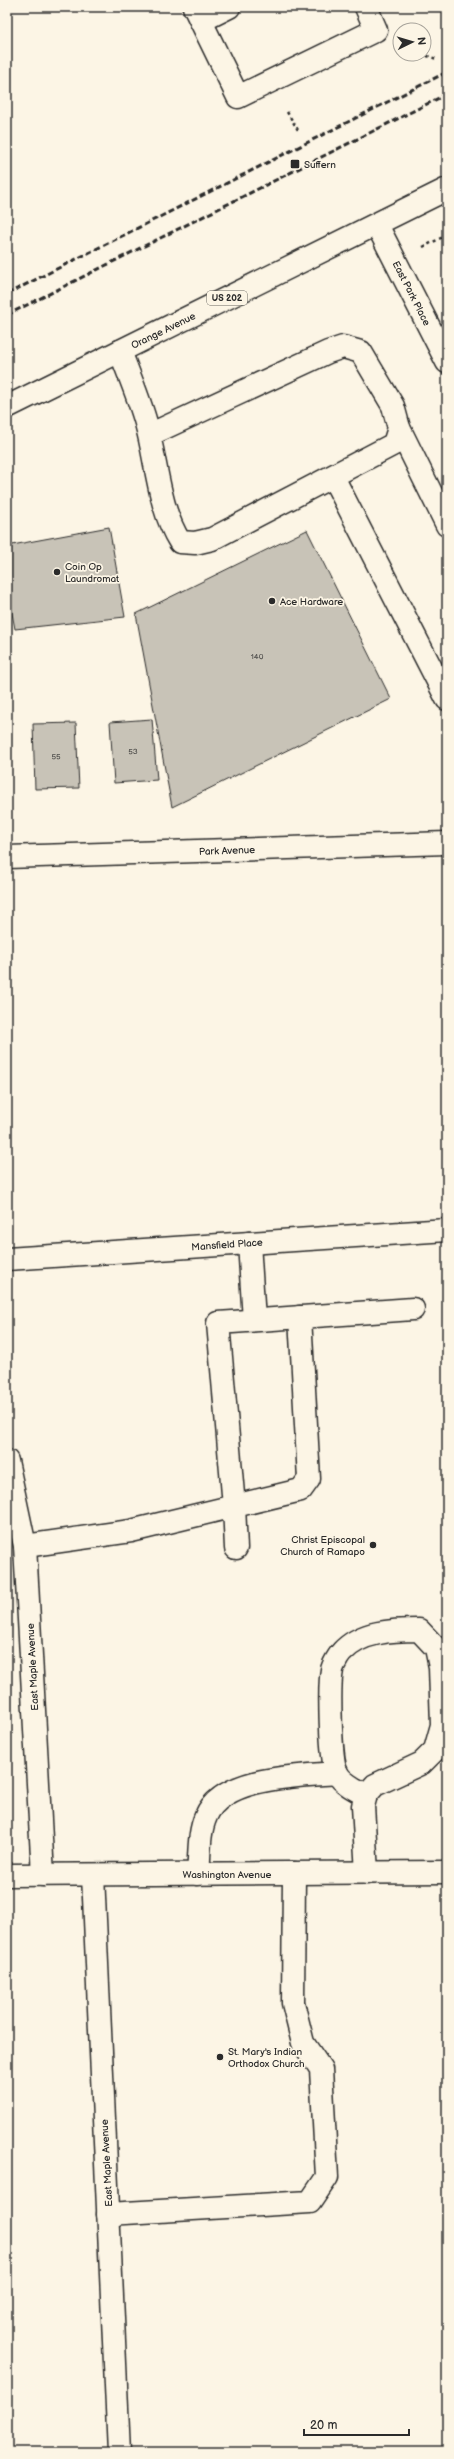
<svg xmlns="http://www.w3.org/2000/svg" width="454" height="2459" font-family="'Balsamiq Sans',sans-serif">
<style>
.building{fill:#c8c3b7;stroke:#2b2b2b}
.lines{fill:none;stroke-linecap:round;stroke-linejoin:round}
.minor-casing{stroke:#2b2b2b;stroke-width:25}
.major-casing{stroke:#2b2b2b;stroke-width:25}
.path{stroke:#2b2b2b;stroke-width:2.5;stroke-dasharray:3 3;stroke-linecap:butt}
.minor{stroke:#fcf5e5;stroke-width:22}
.major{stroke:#fcf5e5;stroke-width:22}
.rail{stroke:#2b2b2b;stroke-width:3;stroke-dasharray:6 3;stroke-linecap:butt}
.poi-dot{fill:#2b2b2b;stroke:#fcf5e5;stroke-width:1.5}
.labels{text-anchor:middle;stroke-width:3.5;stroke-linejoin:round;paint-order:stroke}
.number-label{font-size:8px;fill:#52514e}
.shield{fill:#fcf5e5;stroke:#6a6863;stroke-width:1}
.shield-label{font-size:9px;font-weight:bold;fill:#2b2b2b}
.poi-label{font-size:10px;fill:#2b2b2b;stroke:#fcf5e5;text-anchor:start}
.street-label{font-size:10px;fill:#2b2b2b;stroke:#fcf5e5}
</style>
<rect width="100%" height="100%" fill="#fcf5e5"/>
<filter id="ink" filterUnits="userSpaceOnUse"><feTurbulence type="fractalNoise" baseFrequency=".025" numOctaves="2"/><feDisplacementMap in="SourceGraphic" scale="8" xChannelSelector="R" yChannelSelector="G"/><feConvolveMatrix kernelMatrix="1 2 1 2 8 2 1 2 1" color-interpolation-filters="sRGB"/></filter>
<g filter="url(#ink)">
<g class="building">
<path d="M109,527L125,617L15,629L7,587V546Z"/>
<path d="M307,530L391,699L172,807L136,614Z"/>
<path d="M152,719L157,780L114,783L110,722Z"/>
<path d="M76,723L79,788L35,789L33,724Z"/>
</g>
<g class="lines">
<g class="minor-casing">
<g id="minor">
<path d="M194,7L238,97L376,30L366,7"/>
<path d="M201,21L229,7"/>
<path d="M377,225L447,362"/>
<path d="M120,351C129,375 139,398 146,423C157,462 158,507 180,542L195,543L212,539L394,444L399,428L393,406L361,352L343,347L328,352L149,435"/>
<path d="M399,428L447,525"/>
<path d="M333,477L447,699"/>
<path d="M7,857L447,843"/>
<path d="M249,1243L254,1320"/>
<path d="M7,1259L447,1230"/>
<path d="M7,1461L25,1546L43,1875"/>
<path d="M25,1546L131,1531L301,1490L309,1479L300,1317"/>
<path d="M236,1548L234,1506L218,1323L413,1309"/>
<path d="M366,1795C356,1790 342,1783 337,1773C330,1761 329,1685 332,1670C333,1665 339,1655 342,1652C361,1631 393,1630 419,1630L436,1648L440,1667L442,1725L435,1750L422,1763L375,1785L366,1795L363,1806L367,1873"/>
<path d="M198,1874C200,1855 198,1834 206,1816C223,1776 300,1776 337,1773"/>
<path d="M7,1875L447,1872"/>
<path d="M93,1875L119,2452"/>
<path d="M108,2214L310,2202L327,2177L321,2069L303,2043L293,2003L294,1873"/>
</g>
</g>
<g class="major-casing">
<path id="major" d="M7,407L447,189"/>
</g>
<g class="path">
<path d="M421,54L437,59"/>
<path d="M287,112L298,130"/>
<path d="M423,247L447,235"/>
</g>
<use href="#minor" class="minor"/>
<use href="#major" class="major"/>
<g class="rail">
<path d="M7,294L447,72"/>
<path d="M7,315L447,94"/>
</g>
</g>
</g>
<g class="poi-dot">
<rect x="290" y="159" width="10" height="10" rx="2"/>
<circle cx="57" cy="572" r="4"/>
<circle cx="272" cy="601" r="4"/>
<circle cx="373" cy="1545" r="4"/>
<circle cx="220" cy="2057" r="4"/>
</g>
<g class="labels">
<g class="number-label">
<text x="257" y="659">140</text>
<text x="133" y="754">53</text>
<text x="56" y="759">55</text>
</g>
<rect class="shield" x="207" y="291" width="40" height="14" rx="3"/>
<g class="shield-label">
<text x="227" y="301">US 202</text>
</g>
<g class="poi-label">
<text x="304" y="168">Suffern</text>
<text x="65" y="570">Coin Op<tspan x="65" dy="12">Laundromat</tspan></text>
<text x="280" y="605">Ace Hardware</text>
<text x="365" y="1543" text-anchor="end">Christ Episcopal<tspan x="365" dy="12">Church of Ramapo</tspan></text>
<text x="228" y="2055">St. Mary's Indian<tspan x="228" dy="12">Orthodox Church</tspan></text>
</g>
<g class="street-label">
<text transform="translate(412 293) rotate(63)" y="4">East Park Place</text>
<text transform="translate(163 330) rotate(-26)" y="4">Orange Avenue</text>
<text transform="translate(227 850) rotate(-2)" y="4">Park Avenue</text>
<text transform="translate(227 1244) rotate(-4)" y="4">Mansfield Place</text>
<text transform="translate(32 1667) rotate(-93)" y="4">East Maple Avenue</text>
<text x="227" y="1878">Washington Avenue</text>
<text transform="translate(106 2163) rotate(-93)" y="4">East Maple Avenue</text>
</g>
</g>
<rect width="454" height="2459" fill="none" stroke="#fcf5e5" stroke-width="24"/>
<rect x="12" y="12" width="430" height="2435" fill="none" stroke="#2b2b2b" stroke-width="1.5" filter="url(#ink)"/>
<g transform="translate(412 42) rotate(85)"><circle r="19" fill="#fcf5e5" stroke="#a8a49b"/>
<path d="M0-3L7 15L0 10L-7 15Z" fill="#2b2b2b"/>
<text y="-6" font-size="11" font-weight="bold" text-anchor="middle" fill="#2b2b2b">N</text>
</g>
<path d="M304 2429v6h105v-6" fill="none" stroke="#2b2b2b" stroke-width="2"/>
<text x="310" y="2429" font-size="12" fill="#2b2b2b" stroke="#fcf5e5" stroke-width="3" paint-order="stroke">20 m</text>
</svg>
